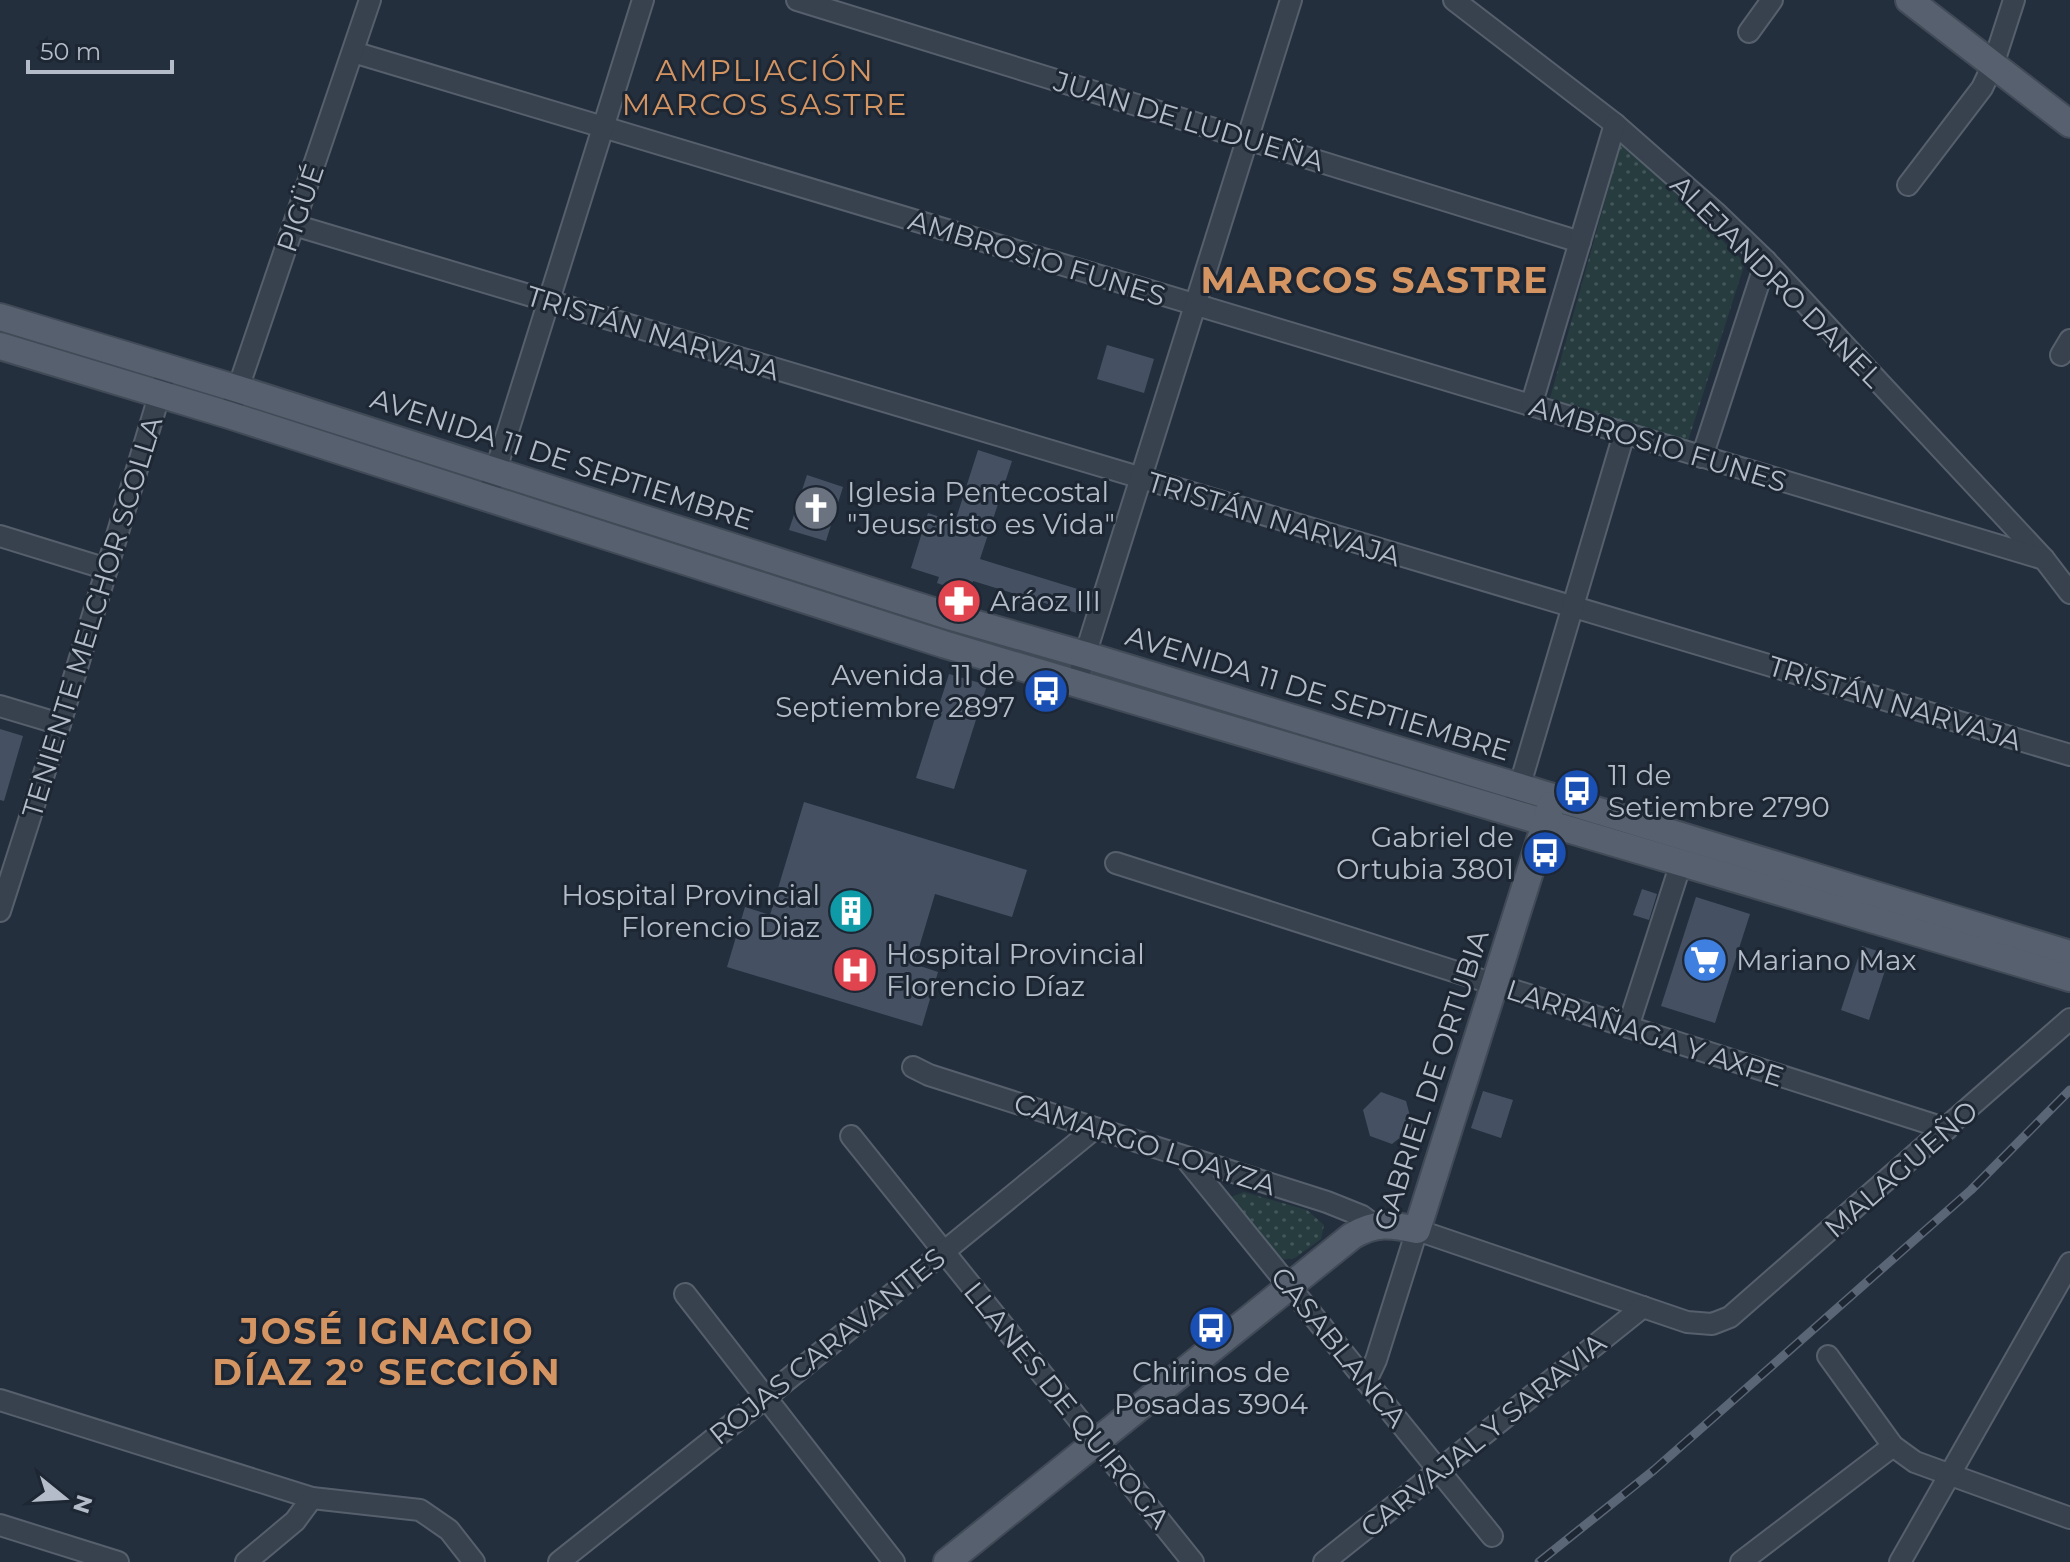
<svg xmlns="http://www.w3.org/2000/svg" width="2070" height="1562" font-family="Montserrat,sans-serif">
<style>
.park{fill:url(#park-dots)}
.building{fill:#455162}
.lines{fill:none;stroke-linecap:round;stroke-linejoin:round}
.minor-casing{stroke:#565f6c;stroke-width:24}
.major-casing{stroke:#414a57;stroke-width:30}
.minor{stroke:#38414e;stroke-width:20}
.major{stroke:#56606e;stroke-width:26}
.rail-casing{stroke:#5a6575;stroke-width:9}
.rail{stroke:#1d2633;stroke-width:6;stroke-dasharray:18;stroke-linecap:butt}
.labels{text-anchor:middle;stroke-width:6;stroke-linejoin:round;paint-order:stroke}
.street-label{font-size:28px;fill:#b4bcc9;stroke:#1d2633}
.poi-label{font-size:28px;fill:#b4bcc9;stroke:#1d2633;text-anchor:start}
.neighbourhood-label{font-size:30px;letter-spacing:2px;fill:#d59563;stroke:#1d2633}
.district-label{font-size:36px;font-weight:bold;letter-spacing:2px;fill:#d59563;stroke:#1d2633}
</style>
<defs>
<pattern id="park-dots" width="8" height="8" patternUnits="userSpaceOnUse" patternTransform="scale(2)"><rect width="8" height="8" fill="#263c3f"/><path d="M2 2h.1M6 6h.1" fill="none" stroke="#435659" stroke-width="1.8" stroke-linecap="round"/></pattern>
</defs>
<rect width="100%" height="100%" fill="#242f3e"/>
<g class="park">
<path d="M1622,140L1745,263L1688,441L1550,398Z"/>
<path d="M1244,1192L1307,1210L1324,1225L1321,1239L1295,1258L1281,1260L1275,1257L1231,1197Z"/>
</g>
<g class="building">
<path d="M1107,345L1154,359L1144,393L1097,379Z"/>
<path d="M978,450L1012,461L980,559L1084,591L1077,613L973,581L969,594L937,583L939,577L911,568L928,513L955,522Z"/>
<path d="M807,475L843,487L826,541L789,530Z"/>
<path d="M949,674L987,685L954,789L916,778Z"/>
<path d="M0,729L23,736L4,801L0,800Z"/>
<path d="M804,802L1027,870L1012,917L935,894L914,964L938,972L922,1026L727,967L745,907L770,915Z"/>
<path d="M1642,889L1657,894L1649,920L1633,915Z"/>
<path d="M1696,897L1750,914L1715,1023L1661,1006Z"/>
<path d="M1862,946L1890,955L1869,1020L1841,1010Z"/>
<path d="M1483,1091L1513,1100L1501,1138L1471,1128Z"/>
<path d="M1381,1092L1406,1101L1413,1127L1392,1144L1370,1136L1363,1110Z"/>
</g>
<g class="lines">
<g class="minor-casing">
<g id="minor">
<path d="M797,0L1580,242"/>
<path d="M1454,0L1615,124L1715,212L1766,261L2044,559L2070,593"/>
<path d="M1749,32L1772,0"/>
<path d="M353,52L2044,559"/>
<path d="M1908,185L1982,88L1993,65L2014,0"/>
<path d="M294,225L2070,755"/>
<path d="M2061,355L2070,340"/>
<path d="M1531,406L1615,124"/>
<path d="M229,415L370,0"/>
<path d="M1702,457L1766,261"/>
<path d="M487,498L643,0"/>
<path d="M0,536L107,569"/>
<path d="M1076,684L1291,0"/>
<path d="M0,706L60,724"/>
<path d="M1516,798L1624,434"/>
<path d="M1116,863L1947,1129"/>
<path d="M0,911L60,724L163,383"/>
<path d="M1628,1027L1681,863"/>
<path d="M913,1067L929,1075L1327,1202L1362,1216L1374,1225"/>
<path d="M851,1136L1193,1562"/>
<path d="M1185,1158L1492,1536"/>
<path d="M685,1294L894,1562"/>
<path d="M1828,1356L1893,1446L1915,1462L2070,1518"/>
<path d="M1366,1381L1376,1360L1417,1230L1687,1322L1712,1324L1730,1317L2070,1019"/>
<path d="M0,1400L312,1498L420,1510L449,1530L474,1562"/>
<path d="M0,1525L118,1562"/>
<path d="M246,1562L295,1521L312,1498"/>
<path d="M559,1562L765,1398L1094,1129"/>
<path d="M1324,1562L1643,1307"/>
<path d="M1741,1562L1893,1446"/>
<path d="M1900,1562L2070,1263"/>
</g>
</g>
<g class="major-casing">
<g id="major">
<path d="M1909,0L2070,124"/>
<path d="M0,317L238,389L952,617L1085,655L2070,954"/>
<path d="M0,346L229,415L943,644L2070,978"/>
<path d="M947,1562L1352,1236C1375,1222 1391,1224 1417,1230L1551,805"/>
</g>
</g>
<use href="#minor" class="minor"/>
<use href="#major" class="major"/>
<g class="rail-casing">
<path id="rail" d="M1539,1562L1654,1470L1971,1190L2070,1090"/>
</g>
<use href="#rail" class="rail"/>
</g>
<defs>
<g id="church-disc" transform="scale(2.3)"><circle r="9.5" fill="#6b7280" stroke="#1d2633"/><path d="M-1.2-6h2.4v3.5h3.3v2.4h-3.3V6h-2.4V-.1h-3.3v-2.4h3.3Z" fill="#fff"/></g>
<g id="pharmacy-disc" transform="scale(2.3)"><circle r="9.5" fill="#e0444e" stroke="#1d2633"/><path d="M-2-6h4v4h4v4h-4v4h-4v-4h-4v-4h4Z" fill="#fff"/></g>
<g id="bus-disc" transform="scale(2.3)"><circle r="9.5" fill="#1a4fb4" stroke="#1d2633"/><path d="M-5-6H5V4H4V6H2V4H-2V6H-4V4H-5ZM-3.5-4V0h7V-4ZM-3.5 1.2v1.5H-2V1.2ZM2 1.2v1.5H3.5V1.2Z" fill="#fff"/></g>
<g id="building-disc" transform="scale(2.3)"><circle r="9.5" fill="#0f9aa8" stroke="#1d2633"/><path d="M-4-6H4V6H1V3H-1V6H-4ZM-2.5-4.3h1.7v1.8h-1.7ZM.8-4.3h1.7v1.8H.8ZM-2.5-1h1.7V.8h-1.7ZM.8-1h1.7V.8H.8Z" fill="#fff"/></g>
<g id="supermarket-disc" transform="scale(2.3)"><circle r="9.5" fill="#3f7fe0" stroke="#1d2633"/><path d="M-6-5.5h2.5l.6 2H6L4.5 2H-2.5L-4.4-4H-6ZM-1.5 3.2a1.3 1.3 0 1 0 .1 0ZM3 3.2a1.3 1.3 0 1 0 .1 0Z" fill="#fff"/></g>
<g id="hospital-disc" transform="scale(2.3)"><circle r="9.5" fill="#e0444e" stroke="#1d2633"/><path d="M-5-5h3v3.5h4V-5h3V5h-3V1.5h-4V5h-3Z" fill="#fff"/></g>
</defs>
<g fill-rule="evenodd">
<use href="#church-disc" x="816" y="508"/>
<use href="#pharmacy-disc" x="959" y="601"/>
<use href="#bus-disc" x="1046" y="691"/>
<use href="#bus-disc" x="1577" y="791"/>
<use href="#bus-disc" x="1545" y="853"/>
<use href="#building-disc" x="851" y="911"/>
<use href="#supermarket-disc" x="1705" y="960"/>
<use href="#hospital-disc" x="855" y="970"/>
<use href="#bus-disc" x="1211" y="1328"/>
</g>
<g class="labels">
<g class="street-label">
<text transform="translate(1189 121) rotate(17)" y="10">JUAN DE LUDUEÑA</text>
<text transform="translate(300 208) rotate(-71)" y="10">PIGÜÉ</text>
<text transform="translate(1037 258) rotate(17)" y="10">AMBROSIO FUNES</text>
<text transform="translate(1777 281) rotate(45)" y="10">ALEJANDRO DANEL</text>
<text transform="translate(653 333) rotate(17)" y="10">TRISTÁN NARVAJA</text>
<text transform="translate(1658 444) rotate(17)" y="10">AMBROSIO FUNES</text>
<text transform="translate(562 459) rotate(18)" y="10">AVENIDA 11 DE SEPTIEMBRE</text>
<text transform="translate(1274 519) rotate(17)" y="10">TRISTÁN NARVAJA</text>
<text transform="translate(92 617) rotate(-73)" y="10">TENIENTE MELCHOR SCOLLA</text>
<text transform="translate(1318 693) rotate(17)" y="10">AVENIDA 11 DE SEPTIEMBRE</text>
<text transform="translate(1895 703) rotate(17)" y="10">TRISTÁN NARVAJA</text>
<text transform="translate(1645 1033) rotate(18)" y="10">LARRAÑAGA Y AXPE</text>
<text transform="translate(1431 1080) rotate(-72)" y="10">GABRIEL DE ORTUBIA</text>
<text transform="translate(1145 1144) rotate(18)" y="10">CAMARGO LOAYZA</text>
<text transform="translate(1901 1169) rotate(-41)" y="10">MALAGUEÑO</text>
<text transform="translate(827 1346) rotate(-39)" y="10">ROJAS CARAVANTES</text>
<text transform="translate(1339 1347) rotate(51)" y="10">CASABLANCA</text>
<text transform="translate(1067 1405) rotate(51)" y="10">LLANES DE QUIROGA</text>
<text transform="translate(1483 1435) rotate(-39)" y="10">CARVAJAL Y SARAVIA</text>
</g>
<g class="poi-label">
<text x="847" y="502">Iglesia Pentecostal<tspan x="847" dy="32">"Jeuscristo es Vida"</tspan></text>
<text x="990" y="611">Aráoz III</text>
<text x="1015" y="685" text-anchor="end">Avenida 11 de<tspan x="1015" dy="32">Septiembre 2897</tspan></text>
<text x="1608" y="785">11 de<tspan x="1608" dy="32">Setiembre 2790</tspan></text>
<text x="1514" y="847" text-anchor="end">Gabriel de<tspan x="1514" dy="32">Ortubia 3801</tspan></text>
<text x="820" y="905" text-anchor="end">Hospital Provincial<tspan x="820" dy="32">Florencio Diaz</tspan></text>
<text x="886" y="964">Hospital Provincial<tspan x="886" dy="32">Florencio Díaz</tspan></text>
<text x="1736" y="970">Mariano Max</text>
<text x="1211" y="1382" text-anchor="middle">Chirinos de<tspan x="1211" dy="32">Posadas 3904</tspan></text>
</g>
<g class="neighbourhood-label">
<text x="765" y="81">AMPLIACIÓN<tspan x="765" dy="34">MARCOS SASTRE</tspan></text>
</g>
<g class="district-label">
<text x="1375" y="293">MARCOS SASTRE</text>
<text x="387" y="1344">JOSÉ IGNACIO<tspan x="387" dy="41">DÍAZ 2° SECCIÓN</tspan></text>
</g>
</g>
<g transform="translate(64 1498) rotate(108)" stroke="#1d2633" stroke-width="6" paint-order="stroke">
<path d="M0-6L14 30L0 20L-14 30Z" fill="#b4bcc9"/>
<text y="-12" font-size="22" font-weight="bold" text-anchor="middle" fill="#b4bcc9">N</text>
</g>
<path d="M28 60v12h144v-12" fill="none" stroke="#b4bcc9" stroke-width="4"/>
<text x="40" y="60" font-size="24" fill="#b4bcc9" stroke="#1d2633" stroke-width="6" paint-order="stroke">50 m</text>
</svg>
